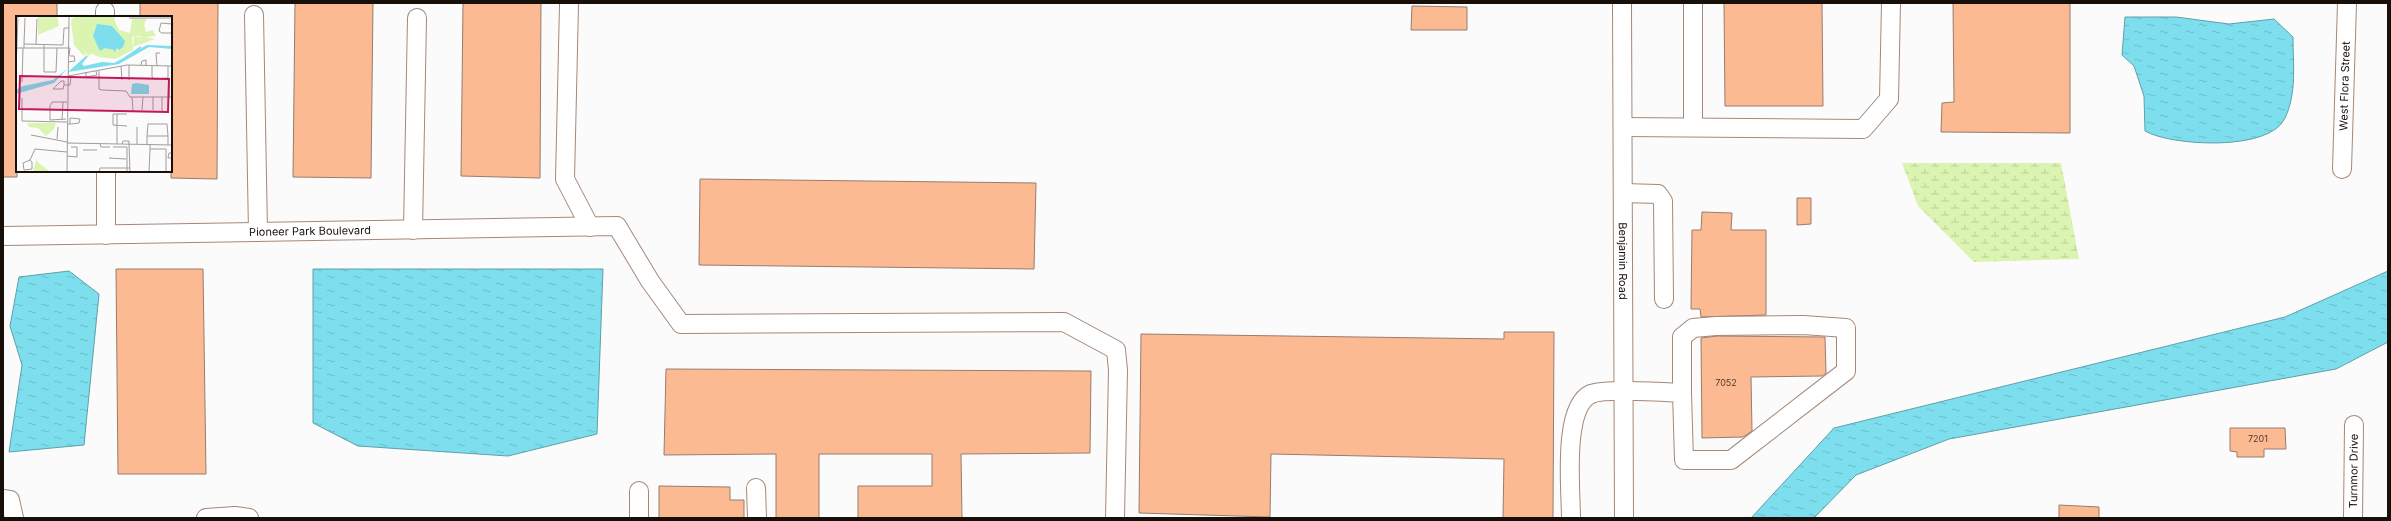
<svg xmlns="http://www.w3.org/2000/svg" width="2391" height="521" font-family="Inter,sans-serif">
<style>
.wetland{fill:url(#wetland-marsh)}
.water{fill:url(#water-ripples);stroke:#5fa0a9}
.building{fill:#fcba93;stroke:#987c6c}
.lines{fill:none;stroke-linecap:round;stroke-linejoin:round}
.minor-casing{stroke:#a48877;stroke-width:20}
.minor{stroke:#fff;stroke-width:18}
.labels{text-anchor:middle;stroke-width:3;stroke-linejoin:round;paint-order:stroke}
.number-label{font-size:9px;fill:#523a2c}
.street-label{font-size:11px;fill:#190f09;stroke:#fff}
.inset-river{fill:none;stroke:#7ddeed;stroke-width:2}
.inset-road{fill:none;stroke:#a19d9a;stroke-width:1}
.view{fill:#c2185b;fill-opacity:0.15;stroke:#c2185b;stroke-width:2}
.inset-edge{fill:none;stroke:#190f09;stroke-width:2}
</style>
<defs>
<pattern id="wetland-marsh" width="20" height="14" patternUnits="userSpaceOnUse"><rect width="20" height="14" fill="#dbf4b2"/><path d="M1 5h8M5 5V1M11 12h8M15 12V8" fill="none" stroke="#bbd098"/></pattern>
<pattern id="water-ripples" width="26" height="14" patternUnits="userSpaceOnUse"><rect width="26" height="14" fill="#7ddeed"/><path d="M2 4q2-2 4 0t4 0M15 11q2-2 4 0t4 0" fill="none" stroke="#6bbdca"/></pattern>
</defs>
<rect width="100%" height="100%" fill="#fbfbfb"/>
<path class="wetland" d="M1902,163H2061L2079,259L1974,262L1918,206Z"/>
<g class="water">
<path d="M2125,17H2176L2229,24L2274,19L2293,37C2293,64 2297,93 2285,118C2270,152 2171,146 2145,131L2144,96L2134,66L2122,55Z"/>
<path d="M313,269H603L597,434L508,456L358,446L313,423Z"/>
<path d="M69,271L99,294L84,445L9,452L22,365L10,326L19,277Z"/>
<path d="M2388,271V342L2336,369L1949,439L1856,475L1814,518H1751L1834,428L2285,317Z"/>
</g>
<g class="building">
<path d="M3,3H57V17H17V177H3Z"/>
<path d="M140,3H218L217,179L171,178V17H140Z"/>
<path d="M295,3H373L371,178L293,177Z"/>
<path d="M463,3H541L540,178L461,176Z"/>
<path d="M1724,3H1822L1823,106H1725Z"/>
<path d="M1953,3H2070V133L1941,132L1942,103L1954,102Z"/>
<path d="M1412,6L1467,7V30H1411Z"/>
<path d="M700,179L1036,183L1034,269L699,265Z"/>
<path d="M1797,198H1811V224L1797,225Z"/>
<path d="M1702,212L1732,213L1731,230H1766V315L1701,317L1700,309H1691L1692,230H1701Z"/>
<path d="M116,269H203L206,474H118Z"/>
<path d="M1504,332H1554L1553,518H1503L1504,459L1271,454L1270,517L1139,513L1141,334L1504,339Z"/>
<path d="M1717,336L1825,337L1826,373L1822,376L1751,377L1752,431L1743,437L1702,438L1701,338Z"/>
<path d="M666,369L1091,371L1090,453L961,454L962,518H858V486H932V454H819V518H776V454L664,455Z"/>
<path d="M2230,428H2285L2286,449H2264V457H2237V452L2230,451Z"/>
<path d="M659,486L730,487V500H744V518H659Z"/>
<path d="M2059,505L2099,507V518H2059Z"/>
</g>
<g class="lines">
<g class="minor-casing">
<g id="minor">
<path id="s1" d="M1622,3L1624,518"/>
<path d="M1693,3V127"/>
<path d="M569,5L565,179L590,227"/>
<path d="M105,11V17"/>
<path d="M254,15L258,232"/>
<path d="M1623,127L1863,129L1889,99L1891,3"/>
<path id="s2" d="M2342,169L2347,3"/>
<path d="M106,171V235"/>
<path d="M1623,193L1658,194L1663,201L1664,299"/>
<path d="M413,230L417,18"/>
<path id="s3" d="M3,236L617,226L650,281L681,324L1064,322L1116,350L1118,370L1115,518"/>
<path d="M756,488L757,518"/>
<path d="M639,491V518"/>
<path d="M3,499L10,500L14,518"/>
<path d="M206,518L235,516L249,518"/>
<path d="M1571,518C1571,490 1562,407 1591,394C1605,388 1664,392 1682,393L1684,460H1731L1846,371V328L1803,325L1716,326L1693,328L1682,337V393"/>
<path id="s4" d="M2353,518L2354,425"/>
</g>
</g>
<use href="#minor" class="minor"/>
</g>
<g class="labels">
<g class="number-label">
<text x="1726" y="386">7052</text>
<text x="2258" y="442">7201</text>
</g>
<g class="street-label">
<text dy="4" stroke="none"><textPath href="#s2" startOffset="83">West Flora Street</textPath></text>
<text dy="4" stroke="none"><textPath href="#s3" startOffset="307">Pioneer Park Boulevard</textPath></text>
<text dy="4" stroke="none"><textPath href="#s1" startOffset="258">Benjamin Road</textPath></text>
<text dy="4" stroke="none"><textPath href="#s4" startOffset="47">Turnmor Drive</textPath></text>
</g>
</g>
<g transform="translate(16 16)">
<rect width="156" height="156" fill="#fbfbfb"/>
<path d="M61,0H100L98,3L103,14L114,17L116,2L131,3L128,8L130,16L137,14L140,20L129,21L126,24L124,20L116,21L117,34L99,43L83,41L74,37L70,38L62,10L56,8L55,3ZM20,144L25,149L35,156H17Z" fill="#dbf4b2"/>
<path d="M22,0H41L43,10L22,19ZM55,6L62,10L70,31L69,37L70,39L73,37L75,38L72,40L67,39L58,29ZM118,21H124L126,24L129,21L139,23L117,31ZM11,107H40L38,113L30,120L22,112L13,111Z" fill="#dbf4b2"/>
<path d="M81,8L96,10L109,25L107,31L103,34L101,32L98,37V34L89,32L84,35L77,20ZM131,29L156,30V33L133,31L103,48L52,56L70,40H72L66,48L68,50L86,46L98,47ZM51,53L38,67L0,78V74L7,70L37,64ZM121,67L133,69V78H115L116,68Z" fill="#7ddeed"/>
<path class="inset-river" d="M109,42L125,31"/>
<path class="inset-road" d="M113,2H156M156,8L145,7L143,15L146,17H156M8,28L9,2M20,28L21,3M28,28V56H40L41,32M1,32H54L53,40M8,32V28L47,29L48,12H53M52,46L59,45L58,40H54M125,49L126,45L130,44V49M136,49V61L138,63L152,62V50M105,50L106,64M141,50L140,37H144M0,53L2,0M83,55V73L86,74L110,75L114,81H156M70,56V61L81,59L80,55M52,60L111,49L156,50M113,64V49M6,66L7,32M48,69L47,73H37L45,65H48V69H54L55,60M116,81L117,95M137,81V94M153,81V66M6,82V105L51,106M126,94L127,81M146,95V81M101,98V128M50,103L34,104V90L36,86H51M46,104L47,86M51,108H55L63,107L64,103L54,102V108M111,110L97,109V98H111M15,119L51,126M131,120L132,108H151L152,120M41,123L42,111M51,127L156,129M84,128L85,131H94M106,128L107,125H113V128M113,128L114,156M121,128V111M131,128V120H152V129M134,128V133H150V156M97,131H111V156M67,134H81M156,137H153L152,142H156M51,140L61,141V131H55M93,142L110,143M14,144L7,147L8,154L16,153V146L14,144L19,133L51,136M51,156L53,0M83,156L84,152H114M133,156L134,133"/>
<path class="view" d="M4,60L153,63L152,96L3,93Z"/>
<rect width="156" height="156" class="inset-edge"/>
</g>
<rect width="2391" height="521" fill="none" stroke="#190f09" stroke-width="8"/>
</svg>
